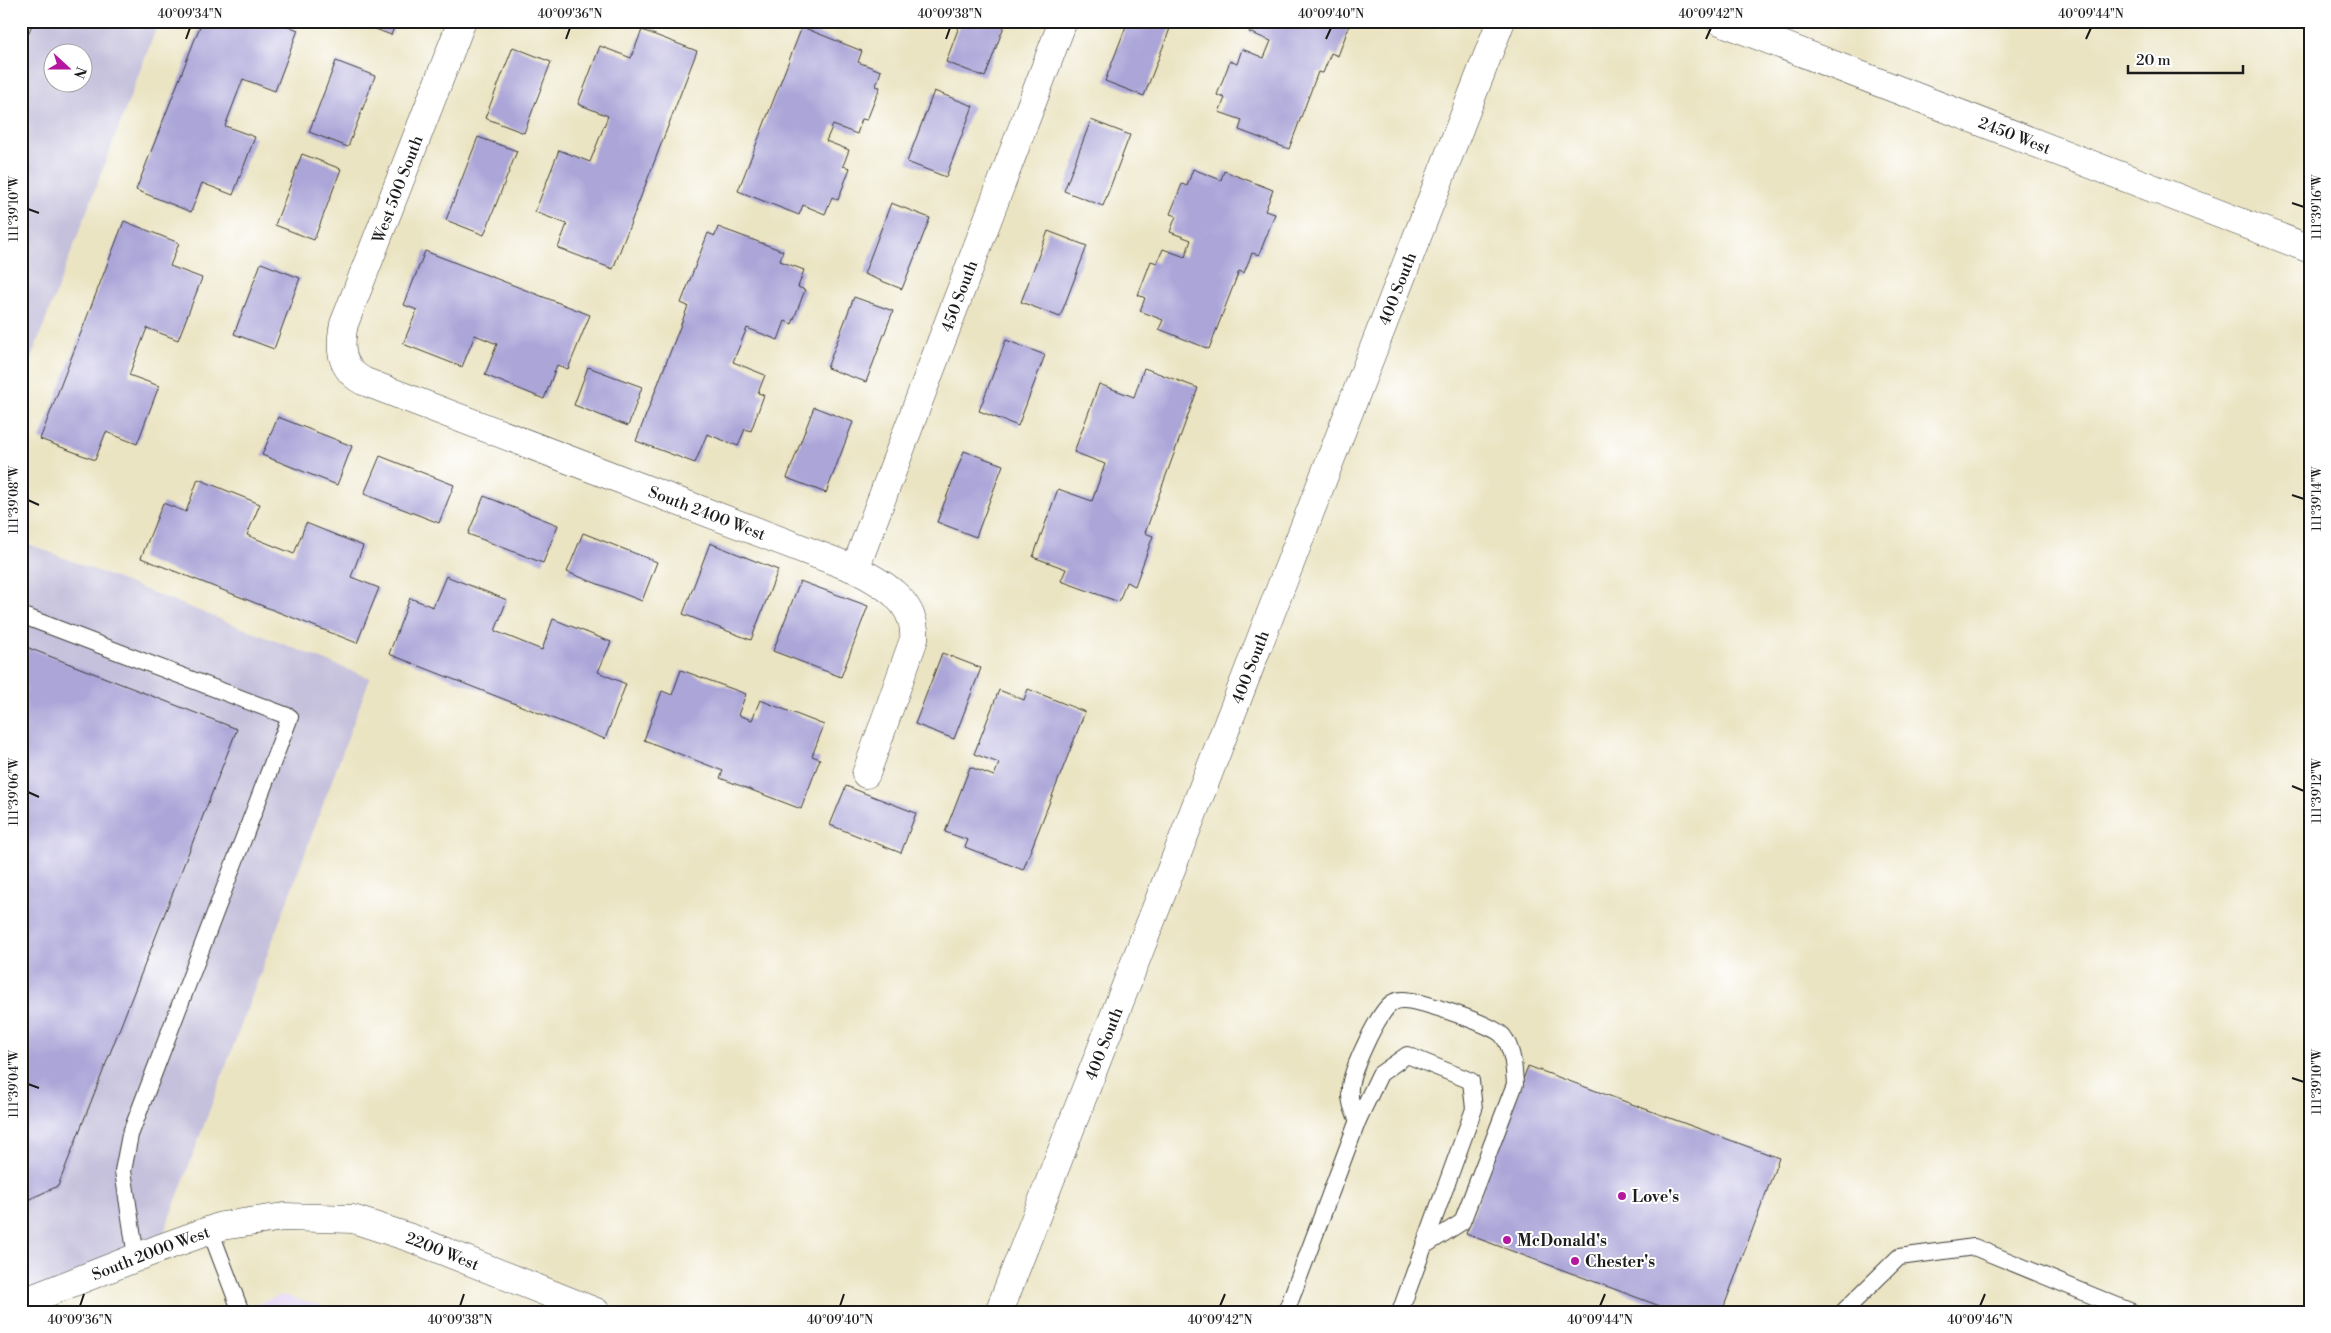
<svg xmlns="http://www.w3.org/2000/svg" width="2331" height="1333" font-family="'Libre Bodoni',serif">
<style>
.built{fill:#e1d4f4}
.industrial{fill:#c5c0db;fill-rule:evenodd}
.building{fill:#aba5d8}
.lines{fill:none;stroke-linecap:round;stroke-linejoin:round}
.lane-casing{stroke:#3b3a35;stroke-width:18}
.street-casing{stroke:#3b3a35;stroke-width:29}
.secondary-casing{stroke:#3b3a35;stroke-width:29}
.lane{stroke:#fff;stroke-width:16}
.street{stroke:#fff;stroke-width:28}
.secondary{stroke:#fff;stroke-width:28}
.ticks{fill:none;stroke:#1c1c1c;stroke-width:2}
.poi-dot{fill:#b5179e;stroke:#fff;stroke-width:2}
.labels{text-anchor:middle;stroke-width:4;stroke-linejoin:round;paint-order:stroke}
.street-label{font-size:16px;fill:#1c1c1c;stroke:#fff}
.poi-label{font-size:16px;font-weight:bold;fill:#1c1c1c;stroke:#fff;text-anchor:start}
.neatline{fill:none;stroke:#1c1c1c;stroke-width:2}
.ticks-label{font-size:12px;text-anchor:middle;fill:#1c1c1c}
</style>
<rect width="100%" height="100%" fill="#fff"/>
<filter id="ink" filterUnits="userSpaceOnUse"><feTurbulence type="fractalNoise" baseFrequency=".02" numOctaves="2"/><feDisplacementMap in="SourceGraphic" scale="10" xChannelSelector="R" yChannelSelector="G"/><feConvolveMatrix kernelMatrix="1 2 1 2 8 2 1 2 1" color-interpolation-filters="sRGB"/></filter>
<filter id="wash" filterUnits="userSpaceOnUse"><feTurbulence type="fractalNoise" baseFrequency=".0096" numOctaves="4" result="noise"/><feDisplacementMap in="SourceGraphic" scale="20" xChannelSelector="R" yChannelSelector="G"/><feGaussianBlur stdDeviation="1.12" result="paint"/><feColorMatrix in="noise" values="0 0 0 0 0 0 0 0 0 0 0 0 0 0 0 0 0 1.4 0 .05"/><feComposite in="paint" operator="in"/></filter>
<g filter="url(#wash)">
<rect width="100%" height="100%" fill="#ebe4c3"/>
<path class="built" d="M281,1295L346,1312H235Z"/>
<g class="industrial">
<path d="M21,21H159L21,385ZM52,52H82V82H52Z"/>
<path d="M21,541L370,678L158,1249L21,1303Z"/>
</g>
<g id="blocks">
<g class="building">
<path d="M202,21H276L298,30L275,91L243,79L225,126L255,137L233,195L202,183L191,212L136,190Z"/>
<path d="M355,21H397L391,35Z"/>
<path d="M961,21H1006L985,77L946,62Z"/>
<path d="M1128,21H1160L1171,26L1144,96L1105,81Z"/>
<path d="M1254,21H1351L1338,56L1331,53L1323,73L1318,72L1289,149L1239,130L1242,120L1219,112L1225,98L1217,95L1230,61L1237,64L1242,49L1264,58L1271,41L1249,32Z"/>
<path d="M802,27L862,51L858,62L881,71L876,86L880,87L867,120L862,119L857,134L833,125L826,141L849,150L843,166L850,168L838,200L832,197L825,214L803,205L799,215L738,191Z"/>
<path d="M642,30L697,51L613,269L558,248L567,224L535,212L559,150L590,162L608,116L578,104L600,46L631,58Z"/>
<path d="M513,47L551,62L524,133L485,118Z"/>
<path d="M336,61L375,76L348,147L309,132Z"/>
<path d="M934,91L973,106L946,177L907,162Z"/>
<path d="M1091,120L1130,135L1103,206L1064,191Z"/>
<path d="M478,137L517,151L484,235L446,220Z"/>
<path d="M302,154L341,169L314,240L275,225Z"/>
<path d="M1193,169L1221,180L1224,171L1273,190L1265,211L1275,214L1259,255L1252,253L1244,273L1239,271L1209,349L1159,329L1163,320L1140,311L1145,298L1138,295L1151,261L1157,263L1163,249L1185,257L1191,240L1170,232L1176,216L1170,214L1182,184L1187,186Z"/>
<path d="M891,203L930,218L902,289L864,274Z"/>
<path d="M124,221L179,243L170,266L202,278L178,340L147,328L129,375L159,386L137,444L106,432L95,460L40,439Z"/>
<path d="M718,227L783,251L780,261L804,270L798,287L805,290L792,324L785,321L778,340L747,328L733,362L765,375L758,393L764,395L751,431L745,429L738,446L707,434L695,463L636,441L688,306L681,303L708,233L715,236Z"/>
<path d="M1048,231L1087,246L1060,317L1021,302Z"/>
<path d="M425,251L590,315L568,369L557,365L544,399L485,375L497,344L475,335L462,367L403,344L417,310L404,305Z"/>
<path d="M261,263L300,278L274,349L234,334Z"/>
<path d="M854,297L893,311L866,382L827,368Z"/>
<path d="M1006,340L1045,355L1018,426L979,411Z"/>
<path d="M588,367L642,387L628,426L574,405Z"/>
<path d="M1144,368L1198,388L1145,533L1153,536L1135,586L1126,582L1119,602L1061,581L1066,569L1033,557L1058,489L1092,501L1105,464L1074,452L1099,384L1134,397Z"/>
<path d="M814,407L853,422L826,493L787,478Z"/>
<path d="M278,417L352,446L337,485L262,455Z"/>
<path d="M964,451L1003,465L976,537L937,522Z"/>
<path d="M380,456L454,485L439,523L364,494Z"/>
<path d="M198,479L260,504L247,535L294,554L306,523L363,546L351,577L379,588L357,643L141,558L163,503L186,512Z"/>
<path d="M484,496L558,525L543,563L468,534Z"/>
<path d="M583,533L657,562L642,601L567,572Z"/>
<path d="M710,543L778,570L751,640L683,614Z"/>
<path d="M446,576L507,600L495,631L542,650L553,619L611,642L598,672L626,684L605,739L389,654L410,598L433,607Z"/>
<path d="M800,581L868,606L841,677L773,651Z"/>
<path d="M21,645L237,729L58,1186L21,1203Z"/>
<path d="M942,653L981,668L954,739L915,724Z"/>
<path d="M681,670L746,694L738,715L752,720L760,700L824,725L812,756L820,759L801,809L720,778L723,771L644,740L662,691L672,695Z"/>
<path d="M1028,689L1085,712L1023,870L965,847L968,840L945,832L970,767L994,776L999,763L974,754L999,690L1024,700Z"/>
<path d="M846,786L916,813L901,853L830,825Z"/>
<path d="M1528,1066L1779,1158L1722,1312H1676L1466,1234Z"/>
</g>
</g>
</g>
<g filter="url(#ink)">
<use href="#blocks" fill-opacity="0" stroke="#3b3a35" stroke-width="1"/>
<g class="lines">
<g class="lane-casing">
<g id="lane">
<path d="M21,29L24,21"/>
<path d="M21,615L290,717L130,1135L123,1171L136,1257"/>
<path d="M1358,1120C1352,1109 1349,1100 1350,1087C1351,1072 1379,1010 1392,1003C1395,1001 1400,1000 1403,1000C1419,1000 1495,1025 1503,1036C1513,1049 1514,1068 1515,1084L1462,1222L1424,1246"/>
<path d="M210,1230L241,1312"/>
<path d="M1286,1312L1358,1120L1380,1074L1407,1055L1471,1081L1474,1109L1400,1312"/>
<path d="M1843,1312L1899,1257L1974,1247L2132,1312"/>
</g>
</g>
<g class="street-casing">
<g id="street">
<path id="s1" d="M462,21L344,324C339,348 340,368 363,381L855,569C883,583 917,602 914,639L866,774"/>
<path id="s2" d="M1720,21L2310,249"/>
<path id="s3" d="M855,569L1063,21"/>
</g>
</g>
<g class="secondary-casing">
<g id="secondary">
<path id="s4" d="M21,1303L158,1249L222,1226L284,1217L353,1219L411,1238L596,1312"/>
<path id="s5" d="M999,1312L1501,21"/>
</g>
</g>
<use href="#lane" class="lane"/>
<use href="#street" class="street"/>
<use href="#secondary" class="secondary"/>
</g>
</g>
<path class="ticks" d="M186,39L190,28M566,39L570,28M946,39L950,28M1326,39L1331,28M1706,39L1711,28M2086,39L2091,28M2292,203L2304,207M28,209L39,213M2292,495L2304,499M28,500L39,505M2292,786L2304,791M28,792L39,797M2292,1078L2304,1082M28,1084L39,1088M80,1306L84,1294M460,1306L464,1294M840,1306L844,1294M1220,1306L1225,1294M1600,1306L1605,1294M1980,1306L1985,1294"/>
<g class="poi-dot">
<circle cx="1622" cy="1196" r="5"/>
<circle cx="1507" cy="1240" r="5"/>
<circle cx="1575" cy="1261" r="5"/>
</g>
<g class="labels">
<g class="street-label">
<text dy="6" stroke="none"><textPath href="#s2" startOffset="316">2450 West</textPath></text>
<text transform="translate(397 189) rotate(-69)" y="6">West 500 South</text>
<text dy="6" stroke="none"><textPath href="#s5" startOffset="1098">400 South</textPath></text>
<text dy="6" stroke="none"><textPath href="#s3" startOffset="292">450 South</textPath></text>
<text dy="6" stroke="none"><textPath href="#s1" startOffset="759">South 2400 West</textPath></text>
<text dy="6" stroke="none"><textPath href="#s5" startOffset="692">400 South</textPath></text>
<text dy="6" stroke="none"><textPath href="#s5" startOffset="288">400 South</textPath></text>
<text dy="6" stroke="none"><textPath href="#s4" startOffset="442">2200 West</textPath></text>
<text dy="6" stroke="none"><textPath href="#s4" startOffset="139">South 2000 West</textPath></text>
</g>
<g class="poi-label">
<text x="1632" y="1202">Love's</text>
<text x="1517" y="1246">McDonald's</text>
<text x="1585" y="1267">Chester's</text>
</g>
</g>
<rect width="2331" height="1333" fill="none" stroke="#fff" stroke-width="55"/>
<g transform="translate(68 68) rotate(111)"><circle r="24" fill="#ffffff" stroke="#a4a4a4"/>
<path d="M0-4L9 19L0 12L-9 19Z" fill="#b5179e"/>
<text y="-8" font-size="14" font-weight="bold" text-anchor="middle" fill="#1c1c1c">N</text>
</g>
<path d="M2128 65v8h115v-8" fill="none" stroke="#1c1c1c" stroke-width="2.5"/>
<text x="2136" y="65" font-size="15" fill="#1c1c1c" stroke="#ffffff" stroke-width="4" paint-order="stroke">20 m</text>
<rect x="28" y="28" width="2276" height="1278" class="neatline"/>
<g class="ticks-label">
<text x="190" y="18">40°09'34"N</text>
<text x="570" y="18">40°09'36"N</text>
<text x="950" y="18">40°09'38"N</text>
<text x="1331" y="18">40°09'40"N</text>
<text x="1711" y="18">40°09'42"N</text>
<text x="2091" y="18">40°09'44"N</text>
<text transform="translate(2317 207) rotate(-90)" y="4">111°39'16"W</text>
<text transform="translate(14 209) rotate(-90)" y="4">111°39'10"W</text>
<text transform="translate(2317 499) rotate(-90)" y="4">111°39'14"W</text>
<text transform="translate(14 500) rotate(-90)" y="4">111°39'08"W</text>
<text transform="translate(2317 791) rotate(-90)" y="4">111°39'12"W</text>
<text transform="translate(14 792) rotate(-90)" y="4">111°39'06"W</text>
<text transform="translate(2317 1082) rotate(-90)" y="4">111°39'10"W</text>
<text transform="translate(14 1084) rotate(-90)" y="4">111°39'04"W</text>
<text x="80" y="1324">40°09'36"N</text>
<text x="460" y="1324">40°09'38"N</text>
<text x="840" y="1324">40°09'40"N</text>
<text x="1220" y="1324">40°09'42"N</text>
<text x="1600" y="1324">40°09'44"N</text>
<text x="1980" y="1324">40°09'46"N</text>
</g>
</svg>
